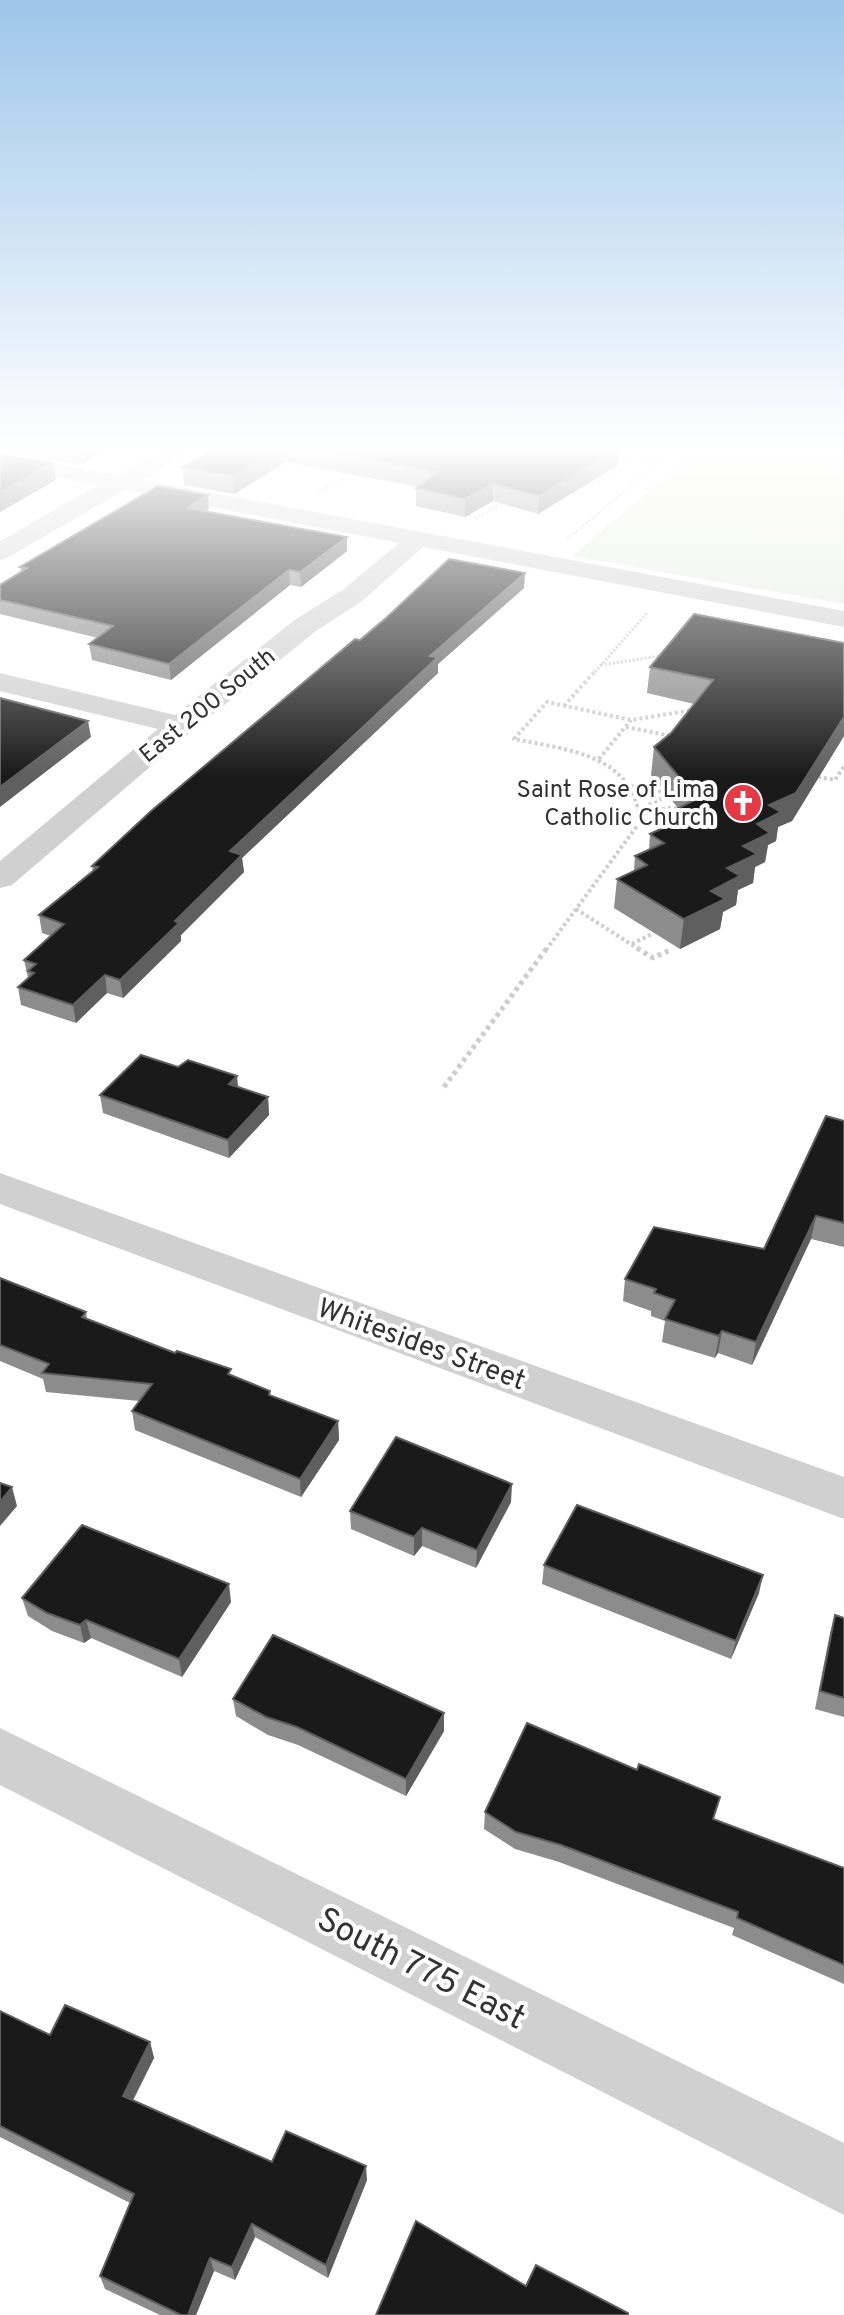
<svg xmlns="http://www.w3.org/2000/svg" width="844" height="2315" font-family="Overpass,sans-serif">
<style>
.green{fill:#e6ecdf}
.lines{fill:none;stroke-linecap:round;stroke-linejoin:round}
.path-far2{stroke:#cdcdcd;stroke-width:3;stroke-dasharray:2 2;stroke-linecap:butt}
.path-far1{stroke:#cdcdcd;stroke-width:4;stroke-dasharray:3 3;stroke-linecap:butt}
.path{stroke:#cdcdcd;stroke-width:5;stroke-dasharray:4 4;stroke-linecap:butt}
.minor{fill:#d0d0d0;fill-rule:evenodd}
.wall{fill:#8c8c8c}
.shaded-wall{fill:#5f5f5f}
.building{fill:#1a1a1a;stroke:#5f5f5f;stroke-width:2}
.labels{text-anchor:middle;stroke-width:8;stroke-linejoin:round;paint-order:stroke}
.far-street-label{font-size:24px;fill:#333;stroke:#fff}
.far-poi-label{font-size:24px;fill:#333;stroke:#fff;text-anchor:end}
.street-label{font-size:28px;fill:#333;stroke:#fff}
.near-street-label{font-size:34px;fill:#333;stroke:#fff}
</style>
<rect width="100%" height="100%" fill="#fff"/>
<path class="green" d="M697,451H844V604L572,556Z"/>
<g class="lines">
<g class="path-far2">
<path d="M601,451L658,463"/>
<path d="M598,482L633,459"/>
<path d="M319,491L351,472"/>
<path d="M475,518L501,504"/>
<path d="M567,539L659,463"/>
<path d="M601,665L666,655"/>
<path d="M595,672L647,613"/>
</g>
<g class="path-far1">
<path d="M564,706L596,670"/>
<path d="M626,727L672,736"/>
<path d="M599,759L631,720"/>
<path d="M818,777L835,780L844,766"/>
<path d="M631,787L655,780"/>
<path d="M638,810L665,797L651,781"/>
<path d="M639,815L673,807L680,811"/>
<path d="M576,909L640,950"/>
<path d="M632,944L654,933"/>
<path d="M546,950L640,822C634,754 568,750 514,739L547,702L631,720L693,710"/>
</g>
<g class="path">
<path d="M637,948L653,958L672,949"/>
<path d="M444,1087L547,948"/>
</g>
<g class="minor">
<path d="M163,451H192L143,480L844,611V627L423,547L362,601L316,631L192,731L12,885L0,888V861L158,729L0,691V673L175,715L296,619L344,589L399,543L124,490L9,557L0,560V541L98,485L0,467V453L117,475Z"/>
<path d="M0,1173L844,1477V1519L0,1204Z"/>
<path d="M0,1728L844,2143V2215L0,1785Z"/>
</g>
</g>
<g class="wall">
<path d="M2,451H104L82,465Z"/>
<path d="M211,451H619L618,465L538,514L493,501L465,517L416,506V488L419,487L286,462L234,494L184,485L182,467Z"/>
<path d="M209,509L206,511L347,551L301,587L290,585L171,680L92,660L89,644L98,638L0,614V585L21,572L20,567Z"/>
<path d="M524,588L438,664V673L242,858L244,872L181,935V941L123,998L107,993L76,1023L21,1005L18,987L28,978L24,960L51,936L42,933L39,915L93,872L92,866L360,640Z"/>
<path d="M844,643V736L792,821L778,827L776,841L768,845L765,862L755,867L753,883L738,890L736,905L723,912L720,929L680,949L614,908L617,879L634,871L635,856L649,850L650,834L664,828L666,814L678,808L651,775L654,747L671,733L694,704L647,693L650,667Z"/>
<path d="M238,1087L268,1097L269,1115L229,1158L103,1113L100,1095Z"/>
<path d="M844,1121V1247L811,1239L752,1365L718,1353L715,1358L662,1342L665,1321L651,1316V1311L623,1301L625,1279L764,1249Z"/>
<path d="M0,1278L86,1312L87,1319L232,1375L270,1391V1395L338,1421L339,1440L301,1497L135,1430L132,1411L139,1401L46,1392L43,1379L0,1361Z"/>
<path d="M511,1502L476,1568L422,1546L414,1556L351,1529L350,1511Z"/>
<path d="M544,1565L759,1593L731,1659L542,1584Z"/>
<path d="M22,1598L231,1602L182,1677L91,1638L84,1643L52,1631L28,1616Z"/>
<path d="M835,1615L844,1618V1717L815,1709L830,1633Z"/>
<path d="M233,1699L444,1713V1731L406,1796L298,1745L268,1735L236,1716Z"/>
<path d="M637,1770L714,1819L844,1868V1984L732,1935L734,1928L559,1862L515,1849L484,1829L485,1812Z"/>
<path d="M0,2011L50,2035L150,2042L154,2058L133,2101L272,2162L367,2180L328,2278L255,2237L235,2280L214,2271L196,2315H160L105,2289L100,2276L130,2203L0,2137Z"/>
</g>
<g class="shaded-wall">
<path d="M80,451H104L82,465Z"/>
<path d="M274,451H286V462L234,494L233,476Z"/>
<path d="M614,451H619L618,465L538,514L539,496Z"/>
<path d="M53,463L56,480L0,512V492Z"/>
<path d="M493,484V501L465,517V499Z"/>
<path d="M208,495L209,509L188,522L187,508Z"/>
<path d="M347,537V551L301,587L300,572Z"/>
<path d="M289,570L290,585L171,680L169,664Z"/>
<path d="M525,573L524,588L438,664V673L242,858L244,872L181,935V941L123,998L120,980L175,921L230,851L430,656Z"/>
<path d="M844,717V736L792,821L778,827L776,841L768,845L765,862L755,867L753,883L738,890L736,905L723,912L720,929L680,949L684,919L711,891L757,824L769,805Z"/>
<path d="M88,721L91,737L0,807V787Z"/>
<path d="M105,975L107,993L76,1023L73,1005Z"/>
<path d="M237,1076L239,1094L229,1084Z"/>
<path d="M268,1097L269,1115L229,1158L228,1140Z"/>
<path d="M816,1216L811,1239L752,1365L756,1342Z"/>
<path d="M722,1331L718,1353L715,1358L719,1336Z"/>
<path d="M338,1421L339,1440L301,1497L300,1479Z"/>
<path d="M512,1484L511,1502L476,1568L477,1550Z"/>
<path d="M12,1487L17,1506L0,1526V1502Z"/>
<path d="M422,1528V1546L414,1556V1537Z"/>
<path d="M763,1575L759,1593L731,1659L736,1641Z"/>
<path d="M229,1584L231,1602L182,1677L179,1659Z"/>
<path d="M86,1620L91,1638L84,1643L80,1625Z"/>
<path d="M444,1713V1731L406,1796V1779Z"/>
<path d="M150,2042L154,2058L127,2111L123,2096Z"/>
<path d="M366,2166L367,2180L328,2278L326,2265Z"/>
<path d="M252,2224L255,2237L235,2280L232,2267Z"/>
<path d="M210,2258L214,2271L196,2315H188Z"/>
</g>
<g class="building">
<path d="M211,451H274L233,476L182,467Z"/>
<path d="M323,451H614L539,496L493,484L465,499L416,488L437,472Z"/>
<path d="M0,453L53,463L0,492Z"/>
<path d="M158,486L208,495L187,508L347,537L300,572L289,570L169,664L89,644L113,626L0,600V585L27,568L20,567Z"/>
<path d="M449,559L525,573L430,656L438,657L230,851L242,855L175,921L179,923L120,980L105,975L73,1005L18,987L34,973L28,971L36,964L24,960L64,924L39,915L98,867L92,866L150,812L355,639L360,640L386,618Z"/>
<path d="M694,614L844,643V717L796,793L769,805L781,812L757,824L770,833L743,846L757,854L727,868L740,876L711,891L725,899L684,919L617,879L647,865L635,856L664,843L650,834L678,821L666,814L693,801L681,794L690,790L654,747L671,733L713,680L650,667Z"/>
<path d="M0,698L88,721L0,787Z"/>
<path d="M141,1055L178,1067L188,1060L237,1076L229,1084L268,1097L228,1140L100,1095Z"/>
<path d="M826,1116L844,1121V1223L816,1216L756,1342L722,1331L719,1336L665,1319L675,1300L654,1293L656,1289L625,1279L654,1227L764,1249Z"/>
<path d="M0,1278L86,1312L82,1317L175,1353L177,1351L231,1369L228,1374L270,1391L269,1395L338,1421L300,1479L132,1411L152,1384L42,1373L49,1364L0,1345Z"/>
<path d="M396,1437L512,1484L477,1550L422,1528L414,1537L350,1511Z"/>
<path d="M0,1483L12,1487L0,1502Z"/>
<path d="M577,1505L763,1575L736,1641L544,1565Z"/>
<path d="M82,1525L229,1584L179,1659L86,1620L80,1625L47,1613L22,1598Z"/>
<path d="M835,1615L844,1618V1698L820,1691Z"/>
<path d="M273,1635L444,1713L406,1779L297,1727L266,1717L233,1699Z"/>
<path d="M527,1723L637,1770L639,1764L720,1797L713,1819L844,1868V1965L737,1918L738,1912L561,1845L516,1832L485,1812Z"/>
<path d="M65,2005L150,2042L123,2096L272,2162L286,2131L366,2166L326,2265L252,2224L232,2267L210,2258L188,2315H181L100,2276L134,2194L0,2126V2011L50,2035Z"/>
<path d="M416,2221L526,2286L536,2265L628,2313V2315H376Z"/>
</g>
<linearGradient id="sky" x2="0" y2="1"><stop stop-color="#9ec6ea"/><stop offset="0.58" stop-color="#fff"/><stop offset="1" stop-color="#fff" stop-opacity="0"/></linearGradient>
<rect width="844" height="776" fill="url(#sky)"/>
<defs>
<g id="church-disc" transform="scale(2)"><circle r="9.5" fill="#e63946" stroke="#fff"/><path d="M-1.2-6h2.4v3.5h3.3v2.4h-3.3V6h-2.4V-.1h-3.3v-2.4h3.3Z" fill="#fff"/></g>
</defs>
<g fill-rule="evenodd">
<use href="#church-disc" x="743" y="803"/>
</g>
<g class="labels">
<g class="far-street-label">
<text transform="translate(207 705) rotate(-39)" y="8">East 200 South</text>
</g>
<g class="far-poi-label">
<text x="715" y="797">Saint Rose of Lima<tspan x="715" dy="28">Catholic Church</tspan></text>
</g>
<g class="street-label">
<text transform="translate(422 1343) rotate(20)" y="10">Whitesides Street</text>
</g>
<g class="near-street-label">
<text transform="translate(422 1967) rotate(27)" y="12">South 775 East</text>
</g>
</g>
</svg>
